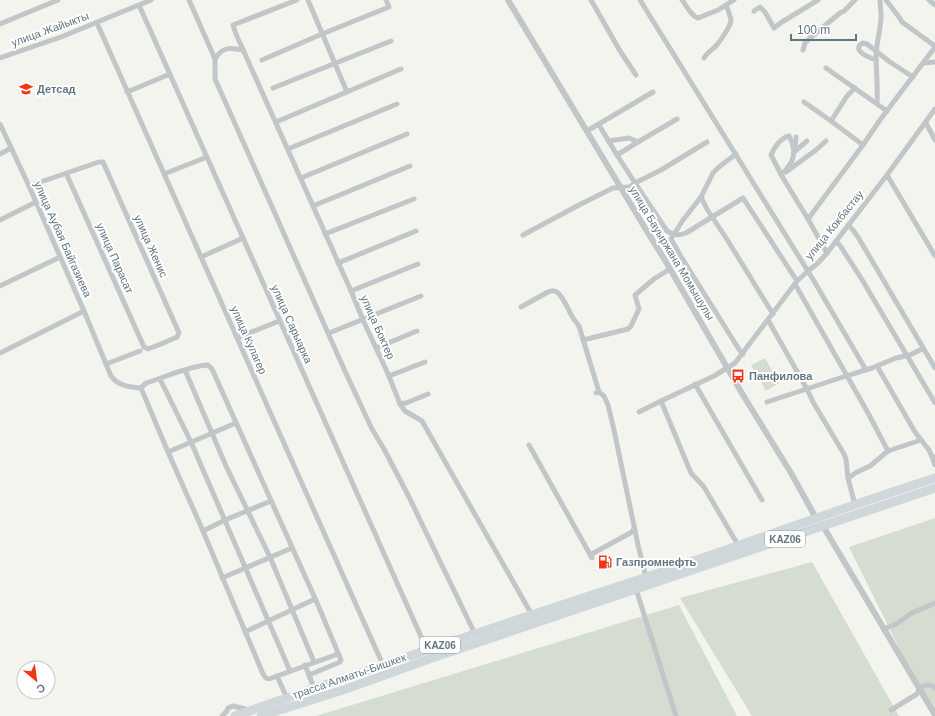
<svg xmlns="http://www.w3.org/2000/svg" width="935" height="716" font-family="Helvetica,sans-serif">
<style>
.green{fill:#d5dcd0}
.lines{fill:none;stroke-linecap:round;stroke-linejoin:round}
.minor{stroke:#c1c6c8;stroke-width:5}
.tertiary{stroke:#c1c6c8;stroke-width:6}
.trunk{stroke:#d0d7da;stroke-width:9}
.labels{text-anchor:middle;stroke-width:4;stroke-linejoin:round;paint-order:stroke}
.shield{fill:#fff;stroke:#909fa8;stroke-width:1}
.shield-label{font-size:10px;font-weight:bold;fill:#617683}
.street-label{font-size:11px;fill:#617683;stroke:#fff}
.poi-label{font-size:11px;font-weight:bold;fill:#617683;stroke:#fff;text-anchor:start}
</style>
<rect width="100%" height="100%" fill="#f4f4ef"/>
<g class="green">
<path d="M765,358L779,383L766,391L751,365Z"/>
<path d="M935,518V712L920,690L849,547Z"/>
<path d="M812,562L899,716H752L680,598Z"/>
<path d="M679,605L737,716H316Z"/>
</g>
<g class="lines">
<g class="minor">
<path d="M189,0L215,59V79L253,164L344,369L372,429L384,449L409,497L475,634"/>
<path d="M297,0L233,25L236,34L313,206L351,291L363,320L389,376L400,404L405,411L422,421L532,615"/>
<path d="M308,0L347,92"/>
<path d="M591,0L620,51L636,75"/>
<path d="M640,0L814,281L866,370"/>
<path d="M682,0C687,6 691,16 698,18L718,10L734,0"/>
<path d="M880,0C880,5 881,11 881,16C881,28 877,41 876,53C876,70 878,87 877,104L887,111"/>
<path d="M886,0L899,17L902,22L935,46"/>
<path d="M929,0L935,5"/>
<path d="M139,5L427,650"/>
<path d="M754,11L760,7L765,12L774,28L782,22L818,0"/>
<path d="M97,23C191,237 288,451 383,665"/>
<path d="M0,24L58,0"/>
<path d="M803,50L805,43L810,38L840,13L844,11L855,0"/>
<path d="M0,58L61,37L151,0"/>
<path d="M704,58C707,53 710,51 715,47C719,43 731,26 731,20C730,15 728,10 726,5"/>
<path d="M215,59C222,47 230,47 243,50"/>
<path d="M262,60L322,34L389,7L386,0"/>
<path d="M876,60C870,58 850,50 863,43L867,44L890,62L913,77"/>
<path d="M924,63L935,62"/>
<path d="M826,68L877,104"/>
<path d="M273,88L391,41"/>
<path d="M127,92L170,74"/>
<path d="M804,102L831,121L847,96L855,88"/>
<path d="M831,121L863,145"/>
<path d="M276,122L401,69"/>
<path d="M926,123L935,140"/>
<path d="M0,124L29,186L84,311L111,376C118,386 130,387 141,388"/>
<path d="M587,131L653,92"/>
<path d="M608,141L629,138L638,142L677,119"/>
<path d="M707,142L661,170L635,183L667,231C674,235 678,236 686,233L743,198L797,281"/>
<path d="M288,149L397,104"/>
<path d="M795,149L796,137"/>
<path d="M794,152L807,141"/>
<path d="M0,154L11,148"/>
<path d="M736,154L719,167L713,173L701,197L683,220L671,239L680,255L740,351L743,354"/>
<path d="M617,155L638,142"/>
<path d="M786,172L816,150L826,141"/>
<path d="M164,174L207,157"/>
<path d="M781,175C794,162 798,153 789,136C781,138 774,147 771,155L783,178L808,219"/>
<path d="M887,175L935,256"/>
<path d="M301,178L407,134"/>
<path d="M29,186L99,162H103L179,333L177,337L161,344L148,349L144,347L66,173"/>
<path d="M701,197L707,209L728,241L773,314"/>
<path d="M313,206L410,166"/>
<path d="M0,220L36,202"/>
<path d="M848,225L853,230L858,237L935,368"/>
<path d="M325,234L414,199"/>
<path d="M523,235L579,205L613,188L629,187L635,183L617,155L599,125"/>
<path d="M836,241L841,247L861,278L935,403"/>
<path d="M827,253L808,219L863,145L880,120L935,47"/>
<path d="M201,257L243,238"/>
<path d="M338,263L416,231"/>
<path d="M795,284L868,413L888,451"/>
<path d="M0,286L60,257"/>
<path d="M351,291L418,264"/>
<path d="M521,307L548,292C550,291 552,290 554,291C562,292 569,312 573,318C575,321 577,323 579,326L599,392"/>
<path d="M768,320L807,389L813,402L844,454L846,459L848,478L855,505"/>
<path d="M329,333L421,296"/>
<path d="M237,338L279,321"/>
<path d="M583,340L628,329L631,326L639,309L635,295L654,279L670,269"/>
<path d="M376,348L417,331"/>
<path d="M0,353L84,311"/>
<path d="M106,364L140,351"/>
<path d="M877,366L915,432L929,450L933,459"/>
<path d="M185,370L226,466L270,557L314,662"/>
<path d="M389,376L425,362"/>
<path d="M160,379L191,442L290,671"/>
<path d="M695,384L762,500"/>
<path d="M141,388L146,383C163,378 191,365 208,365L212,369L318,605L341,660L340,662L309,675"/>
<path d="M141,388L168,452L203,531L263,674L266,678L269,679L338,654"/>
<path d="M596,393L599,392L604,396L608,405L614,430L638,545L646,577"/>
<path d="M767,402L843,377L872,368L896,358L910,355L922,349L924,350"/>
<path d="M400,404L406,403L428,394"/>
<path d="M639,412L661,401"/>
<path d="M529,445L592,558"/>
<path d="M168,452L236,423"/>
<path d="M934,457L933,459L935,465"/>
<path d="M848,478L857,472L870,466L888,451L921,440"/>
<path d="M203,531L225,520L271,501"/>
<path d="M738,545L704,487L691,473L661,401L714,376L735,363L797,281L808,271L818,263L827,253L887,175L935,109"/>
<path d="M590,555L632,532L634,528"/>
<path d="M222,578L292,548"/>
<path d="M636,589L676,716"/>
<path d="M883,628C895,628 904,617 914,612C921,609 928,606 935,603"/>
<path d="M245,632L315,599"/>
<path d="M305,665L314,688"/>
<path d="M277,676L287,698"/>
<path d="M891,710L917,694L918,692L919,688C925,685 930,683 935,688"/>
<path d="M222,716L227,711L228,708L233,706L249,710"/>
</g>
<g class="tertiary">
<path d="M508,0L621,188L645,228L666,262L743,395L791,473L816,518"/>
<path d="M823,526L935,715"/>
</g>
<g class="trunk">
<path d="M235,716C372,668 509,622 647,577C743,545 838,509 935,478"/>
<path d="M261,716L346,689L432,658L935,488"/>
</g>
</g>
<defs>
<g id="school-bare" transform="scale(1.08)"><path d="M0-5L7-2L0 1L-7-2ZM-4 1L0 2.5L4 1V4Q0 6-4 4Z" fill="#f03614" stroke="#fff" stroke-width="2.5" paint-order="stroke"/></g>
<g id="bus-bare" transform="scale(1.08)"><path d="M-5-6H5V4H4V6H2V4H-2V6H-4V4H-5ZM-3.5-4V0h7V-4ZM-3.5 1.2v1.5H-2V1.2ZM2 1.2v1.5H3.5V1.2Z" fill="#f03614" stroke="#fff" stroke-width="2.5" paint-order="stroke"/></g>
<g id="fuel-bare" transform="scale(1.08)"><path d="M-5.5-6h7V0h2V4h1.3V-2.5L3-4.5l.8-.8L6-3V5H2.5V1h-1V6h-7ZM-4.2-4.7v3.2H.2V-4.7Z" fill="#f03614" stroke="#fff" stroke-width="2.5" paint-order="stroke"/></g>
</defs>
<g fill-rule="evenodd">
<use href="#school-bare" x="26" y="89"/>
<use href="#bus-bare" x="738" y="376"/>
<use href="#fuel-bare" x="605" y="562"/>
</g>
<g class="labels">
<g class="shield">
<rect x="765" y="531" width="40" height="16" rx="3"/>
<rect x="420" y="637" width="40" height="16" rx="3"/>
</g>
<g class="shield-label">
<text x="785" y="543">KАZ06</text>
<text x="440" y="649">KАZ06</text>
</g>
<g class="street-label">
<text transform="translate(50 29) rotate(-20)" y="4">улица Жайыкты</text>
<text transform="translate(834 225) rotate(-51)" y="4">улица Кокбастау</text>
<text transform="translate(63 239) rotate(66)" y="4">улица Аубая Байгазиева</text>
<text transform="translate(151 246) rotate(66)" y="4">улица Женис</text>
<text transform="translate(672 253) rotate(59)" y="4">улица Бауыржана Момышулы</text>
<text transform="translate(115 258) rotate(66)" y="4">улица Парасат</text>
<text transform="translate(292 324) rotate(66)" y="4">улица Сарыарка</text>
<text transform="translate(378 327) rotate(66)" y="4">улица Боктер</text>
<text transform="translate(249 340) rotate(66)" y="4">улица Кулагер</text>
<text transform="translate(349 676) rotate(-19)" y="4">трасса Алматы-Бишкек</text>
</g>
<g class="poi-label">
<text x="37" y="93">Детсад</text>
<text x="749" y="380">Панфилова</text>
<text x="616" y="566">Газпромнефть</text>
</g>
</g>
<g transform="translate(36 680) rotate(151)"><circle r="19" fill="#ffffff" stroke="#c0c8cd"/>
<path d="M0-3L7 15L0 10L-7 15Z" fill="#f03614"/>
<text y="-6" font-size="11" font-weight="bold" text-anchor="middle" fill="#617683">С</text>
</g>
<path d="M791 34v6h65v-6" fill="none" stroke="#617683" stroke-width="2"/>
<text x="797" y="34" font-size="12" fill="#617683" stroke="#ffffff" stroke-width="3" paint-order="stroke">100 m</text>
</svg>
